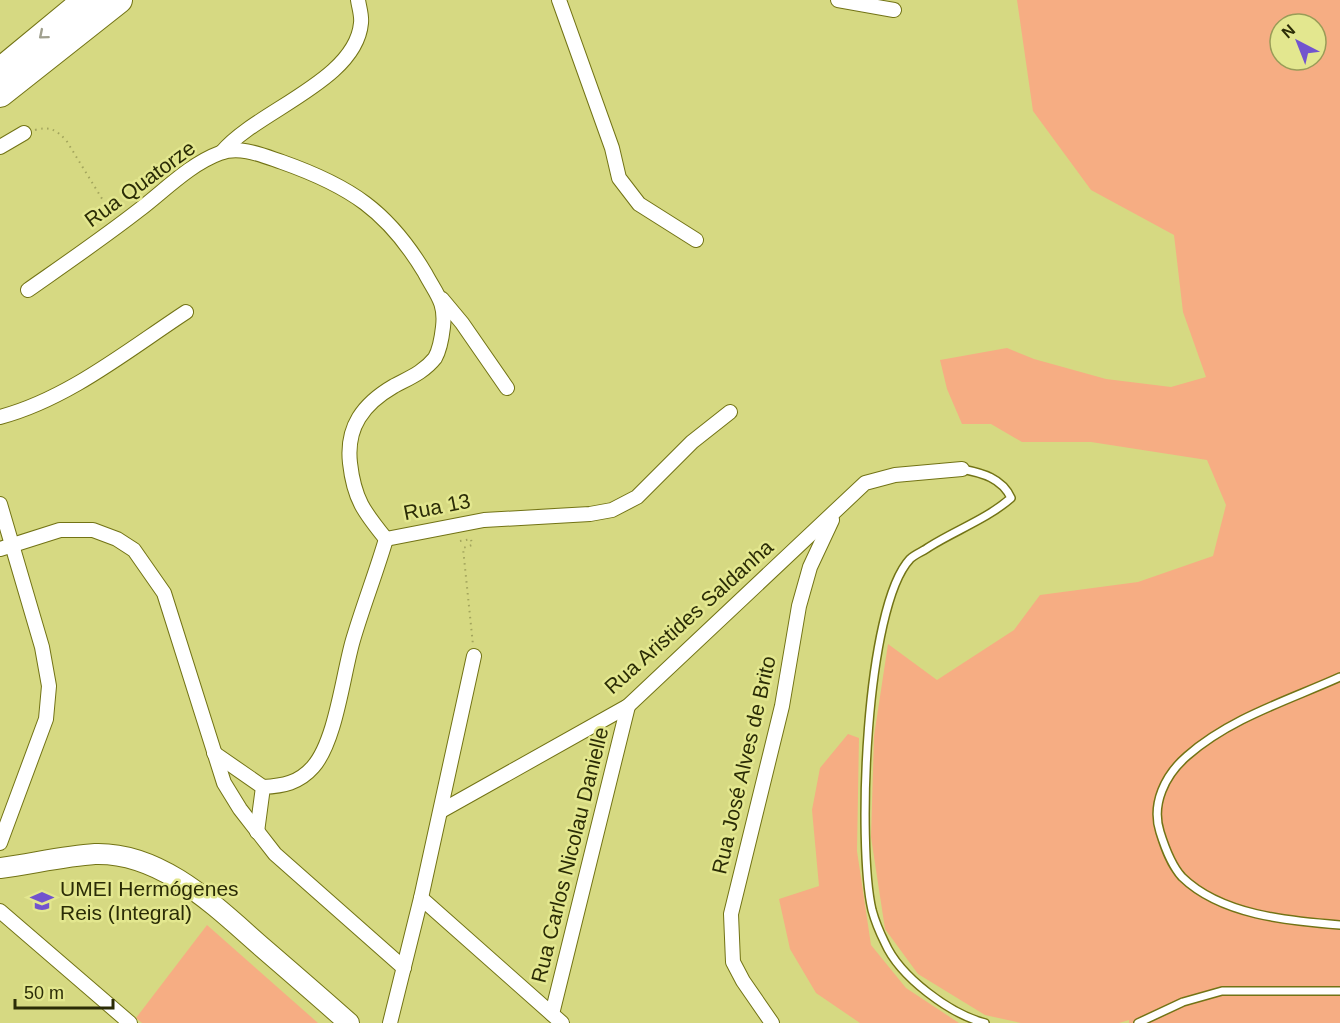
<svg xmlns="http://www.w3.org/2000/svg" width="1340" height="1023" font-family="Arial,sans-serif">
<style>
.green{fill:#f6ad83;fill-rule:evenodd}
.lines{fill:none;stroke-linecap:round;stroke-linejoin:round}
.lane-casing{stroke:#727315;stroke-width:10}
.street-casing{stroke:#727315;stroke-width:16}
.secondary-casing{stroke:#727315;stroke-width:22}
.highway-casing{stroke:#727315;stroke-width:28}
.path{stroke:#a3a55d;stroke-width:2;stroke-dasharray:1.5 4.5;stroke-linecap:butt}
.lane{stroke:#fff;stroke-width:7}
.street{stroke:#fff;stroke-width:14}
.secondary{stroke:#fff;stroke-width:20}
.highway{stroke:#fff;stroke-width:26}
.oneway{stroke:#a0a08f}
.labels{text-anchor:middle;stroke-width:5;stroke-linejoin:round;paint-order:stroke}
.street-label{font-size:21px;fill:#2b2c06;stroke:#e3e78f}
.poi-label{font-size:21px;fill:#2b2c06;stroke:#e3e78f;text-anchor:start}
</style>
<rect width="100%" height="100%" fill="#d6d982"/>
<g class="green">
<path d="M1017,0H1340V1023H1129V1020L1119,1023H1021L985,1015L918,974L885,929L871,837L874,736L888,644L937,680L1014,630L1040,595L1138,582L1213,556L1226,505L1207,460L1091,442H1022L991,424H962L947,389L940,360L1007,348L1034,359L1106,379L1171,387L1206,377L1183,312L1174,235L1091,190L1033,111ZM1280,24H1316V60H1280Z"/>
<path d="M848,734L859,738L857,851L871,945L906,988L959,1023H860L816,993L790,949L779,899L819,886L812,810L820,768Z"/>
<path d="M207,925L318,1023H142L136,1018Z"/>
</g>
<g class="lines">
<g class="lane-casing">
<g id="lane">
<path d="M962,469C982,473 1002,478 1011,498C987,519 956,530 929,547C924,551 915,554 910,559C865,607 857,845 872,910C875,921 880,933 885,943C900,977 950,1014 985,1023"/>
<path d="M1340,677C1289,700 1230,718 1187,756C1165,775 1151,804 1160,832C1165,848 1171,865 1182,877C1221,915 1288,921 1340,925"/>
<path d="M1138,1023L1183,1002L1222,991H1340"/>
</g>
</g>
<g class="street-casing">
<g id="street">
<path d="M559,0L612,148L619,178L639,204L696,240"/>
<path d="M838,0L894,10"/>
<path d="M0,147L24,133"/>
<path d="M222,152C256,111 356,81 361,23C362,16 359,7 358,0"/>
<path d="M28,290C65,264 103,238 139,210C164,191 190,164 220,153C240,145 264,156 282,162C350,186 388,211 425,273C436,294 446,302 443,327C442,336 439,351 435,358C424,372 409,378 394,386C363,404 346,427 350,463C354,499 364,512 386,539"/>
<path d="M442,299L462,323L507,388"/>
<path d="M0,417C68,399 128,350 186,312"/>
<path d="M0,504L42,647L49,686L46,719L0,843"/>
<path d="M386,539L484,520L590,514L612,510L637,497L692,442L730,412"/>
<path d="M0,549L60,530H93L117,539L134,550L164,593L224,783L240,809L275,854L404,968"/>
<path d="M214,753L263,787"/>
<path d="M441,811L628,706L865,483L895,475L962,469"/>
<path d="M257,832L263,787C283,786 299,783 313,767C336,741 343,674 353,640C363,606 376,573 386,539"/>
<path d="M421,898L562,1023"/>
<path d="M0,911L130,1023"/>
<path d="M552,1014L628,706"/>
<path d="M390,1023L421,898L474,656"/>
<path d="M772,1023L743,981L733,962L731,914L782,706L799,606L810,567L832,520"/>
</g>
</g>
<g class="secondary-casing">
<path id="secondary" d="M0,868C31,864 64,856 95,854C162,852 216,907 263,948C292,973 321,998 349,1023"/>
</g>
<g class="highway-casing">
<g id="highway">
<path d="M0,71L86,0"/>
<path d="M0,94L119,0"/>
</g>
</g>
<g class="path">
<path d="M35,130C50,126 56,130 66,140L112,215"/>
<path d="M460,541L471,539L472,545L463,548L473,645"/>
</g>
<use href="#lane" class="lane"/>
<use href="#street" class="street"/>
<use href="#secondary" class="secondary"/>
<use href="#highway" class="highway"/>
</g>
<defs><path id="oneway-chevron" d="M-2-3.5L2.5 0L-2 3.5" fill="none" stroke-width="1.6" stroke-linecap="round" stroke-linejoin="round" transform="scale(1.5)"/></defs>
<use class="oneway" href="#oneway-chevron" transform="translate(43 35) rotate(140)"/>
<defs>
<g id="school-bare" transform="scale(1.8)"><path d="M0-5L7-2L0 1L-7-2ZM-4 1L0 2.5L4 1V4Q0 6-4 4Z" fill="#7254ce" stroke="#e3e78f" stroke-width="2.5" paint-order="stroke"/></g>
</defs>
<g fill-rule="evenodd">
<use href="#school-bare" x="42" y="901"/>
</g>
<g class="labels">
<g class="street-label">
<text transform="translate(140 184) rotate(-36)" y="7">Rua Quatorze</text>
<text transform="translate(437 507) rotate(-11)" y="7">Rua 13</text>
<text transform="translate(689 617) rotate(-42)" y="7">Rua Aristides Saldanha</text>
<text transform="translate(744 765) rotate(-77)" y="7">Rua José Alves de Brito</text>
<text transform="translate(570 855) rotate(-76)" y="7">Rua Carlos Nicolau Danielle</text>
</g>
<g class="poi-label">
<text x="60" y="896">UMEI Hermógenes<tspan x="60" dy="24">Reis (Integral)</tspan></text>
</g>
</g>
<g transform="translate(1298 42) rotate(318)"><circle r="28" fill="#e3e78f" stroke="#999c58" stroke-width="1.5"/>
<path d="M0-4.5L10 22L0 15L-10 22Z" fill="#7254ce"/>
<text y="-9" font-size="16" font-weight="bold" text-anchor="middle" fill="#2b2c06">N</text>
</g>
<path d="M15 999v9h98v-9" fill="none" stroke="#2b2c06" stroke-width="3"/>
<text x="24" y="999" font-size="18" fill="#2b2c06" stroke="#e3e78f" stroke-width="4.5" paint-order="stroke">50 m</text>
</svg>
